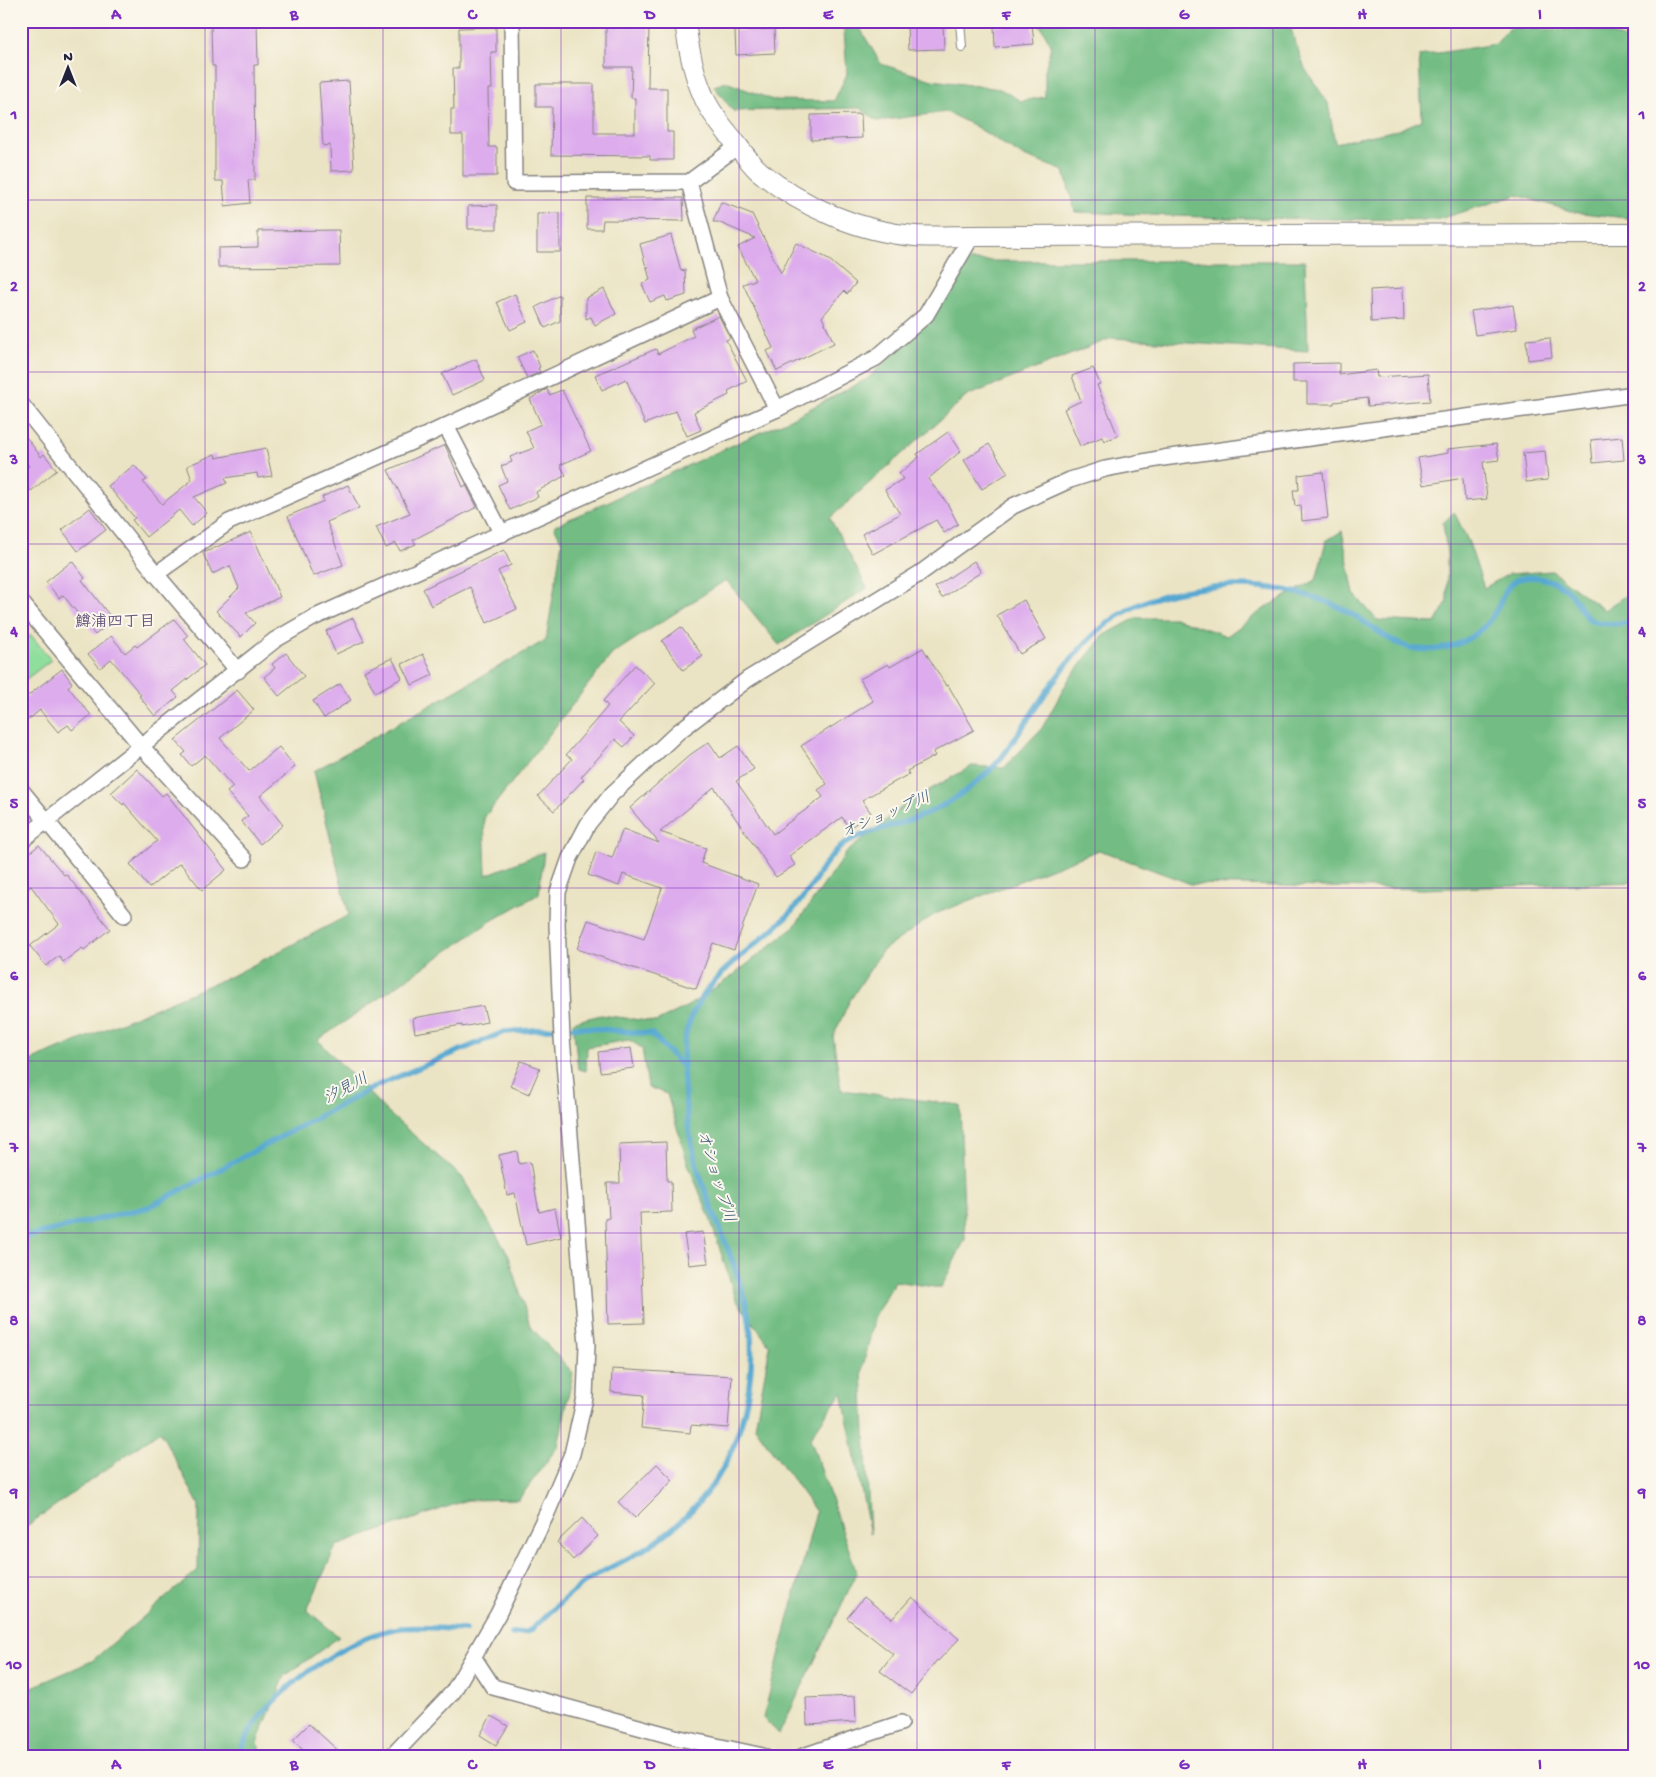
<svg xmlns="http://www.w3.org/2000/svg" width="1656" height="1777" font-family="'Gochi Hand','Klee One',sans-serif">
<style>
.green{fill:#8fde9c;stroke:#58806c}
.forest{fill:#73bd84;stroke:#4a7060}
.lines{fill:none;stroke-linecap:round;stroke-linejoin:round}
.stream{stroke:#57a8d1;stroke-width:5.5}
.building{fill:#ddaced}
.lane-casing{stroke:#868380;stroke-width:10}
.street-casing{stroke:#868380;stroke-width:18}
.secondary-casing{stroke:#868380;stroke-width:22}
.lane{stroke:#fff;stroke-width:8}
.street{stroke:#fff;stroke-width:15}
.secondary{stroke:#fff;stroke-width:20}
.grid{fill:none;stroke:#7b2cbf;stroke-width:1;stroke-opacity:0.55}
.labels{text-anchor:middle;stroke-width:4;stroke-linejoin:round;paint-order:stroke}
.neighbourhood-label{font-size:16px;font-weight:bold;fill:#635279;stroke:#fbf7ec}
.water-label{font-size:16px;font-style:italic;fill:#375877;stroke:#fbf7ec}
.neatline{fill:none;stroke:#7b2cbf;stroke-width:2}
.grid-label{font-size:16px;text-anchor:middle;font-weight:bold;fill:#7b2cbf}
</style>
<rect width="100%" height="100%" fill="#fbf7ec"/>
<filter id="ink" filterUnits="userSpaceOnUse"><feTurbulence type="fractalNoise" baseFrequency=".02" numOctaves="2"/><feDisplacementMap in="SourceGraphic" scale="10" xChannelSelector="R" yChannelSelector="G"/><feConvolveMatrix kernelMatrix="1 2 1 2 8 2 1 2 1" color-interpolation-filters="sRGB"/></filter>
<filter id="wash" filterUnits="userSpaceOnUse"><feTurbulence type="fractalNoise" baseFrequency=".0096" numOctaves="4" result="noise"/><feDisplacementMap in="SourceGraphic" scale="20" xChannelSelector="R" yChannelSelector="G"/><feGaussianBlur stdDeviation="1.12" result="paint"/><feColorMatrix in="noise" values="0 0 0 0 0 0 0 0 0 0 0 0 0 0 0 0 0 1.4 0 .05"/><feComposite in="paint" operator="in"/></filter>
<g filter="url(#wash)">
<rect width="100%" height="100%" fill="#ebe4c4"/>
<path class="green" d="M31,635L51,660L21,683V643Z"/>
<g class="forest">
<path d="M830,21H861V30L881,64L932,80L1000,89L1021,101L1045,97V71L1051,45L1038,21H1288L1305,69L1328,103L1335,143L1398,130L1422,120L1419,56L1496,44L1509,28L1602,31L1635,42V219L1574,212L1517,195L1436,220L1229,218L1075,212L1064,171L1021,155L973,125L946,112L877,121L860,108L733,111L714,86L726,82L773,100L834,101L847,74L844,29L830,26Z"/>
<path d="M969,261H1305L1308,351L1112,338L967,396L830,518L867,588L779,645L726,580L612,654L484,818L486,875L544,852L539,894L491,921L318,1040L387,1112L462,1177L509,1256L530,1326L573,1373L558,1446L519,1499L467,1500L336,1546L307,1610L339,1637L285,1676L258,1740L260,1756H21V1692L92,1661L198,1570L199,1505L160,1431L21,1530V1065L236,974L349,915L314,771L546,640L562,542L554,526L786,421L867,379L928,322Z"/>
<path d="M1454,512L1469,543L1484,588L1509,574L1552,571L1604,610L1635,589V882L1423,889L1191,884L1099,850L935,914L882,951L849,1002L833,1037L841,1090L960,1105L965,1239L941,1288L895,1281L875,1316L862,1371L870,1534L842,1392L810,1438L857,1573L779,1734L763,1718L816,1512L755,1427L770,1346L736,1300L710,1218L688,1164L667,1094L648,1087L642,1048L629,1040L587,1047L586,1071L578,1069L573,1022L601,1015L656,1022L688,1006L731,977L794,927L847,852L908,802L972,766L1004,768L1042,728L1069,679L1103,636L1136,618H1175L1227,636L1268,606L1316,580L1326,541L1342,531L1354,594L1377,620L1435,623L1447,602V553L1443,523Z"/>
</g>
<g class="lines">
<g class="stream">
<path d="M21,1238L149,1207L378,1085L504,1032L578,1027L652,1034L683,1067"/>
<path d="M512,1634L526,1632L532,1629C551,1611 569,1593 590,1579C609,1567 630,1559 649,1546C672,1531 695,1509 711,1487C746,1439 760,1361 746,1304C737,1266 720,1232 707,1196C693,1160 686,1122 684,1084C682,1058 682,1033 695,1009C723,958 769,942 801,900C817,881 826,854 849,841C868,831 891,827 912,819C939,810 964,794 985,775C1002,760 1014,740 1026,722C1065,664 1100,609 1173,593C1230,580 1298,584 1350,613C1371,624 1392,646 1417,649C1450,653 1481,638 1497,609C1503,598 1506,583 1519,579C1536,574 1560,581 1571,594C1577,601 1581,612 1588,618C1600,627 1621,623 1635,622"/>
<path d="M239,1756C252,1702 347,1635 400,1628C421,1626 444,1629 465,1630"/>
</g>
</g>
<g id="blocks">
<g class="building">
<path d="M220,21H257L258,65H254L255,180H248L250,203L225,206L223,181H215V66H212L211,26H221Z"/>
<path d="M606,21H649L648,88H667V132H673V160H650V156L551,155L552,107H536V84H594V133H635V98H631L632,67H606Z"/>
<path d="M943,23L944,49L908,50L907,24Z"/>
<path d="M1032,24L1034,44L995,47L994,26Z"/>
<path d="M496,27V52H491L492,89H488L489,147H497V176H463V135H451V109H454L453,68H459V28Z"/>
<path d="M774,29L775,53L736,55L735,31Z"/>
<path d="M349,81L354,170L331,171L330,145L323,146L319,83Z"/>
<path d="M861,114L862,138L811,140V115Z"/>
<path d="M587,198H683L684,221L603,220L602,229H587Z"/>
<path d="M721,202L752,214L781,273L796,243L827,258L856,283L847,294L844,291L822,317L834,343L777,371L767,351L773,348L743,284L755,280L738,247L755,238L718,222H713Z"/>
<path d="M497,205V229H468V206Z"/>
<path d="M560,213V252H537V214Z"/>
<path d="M339,230L340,266L218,267V248L258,247V231Z"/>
<path d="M671,235L681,271L685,270L686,295L667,301L665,296L650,302L642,284L650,280L647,268L649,267H646L640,244Z"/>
<path d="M1403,288L1404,320L1371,322L1370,290Z"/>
<path d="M604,289L616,314L595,325L591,317L586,319V298Z"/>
<path d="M515,294L527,322L510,330L497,302Z"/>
<path d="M560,295V321L545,328L536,307Z"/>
<path d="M1513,305L1517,329L1475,335L1471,311Z"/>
<path d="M719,316L730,338L726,340L747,381L728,391L729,395L694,412L701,430L687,436L676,411L645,424L626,379L602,390L595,375L656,349L658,354L694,336L691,329Z"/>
<path d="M1550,338L1552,357L1528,360L1526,340Z"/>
<path d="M533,350L540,367L538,368L540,372L527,378L517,357Z"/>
<path d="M476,359L485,380L452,395L442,374Z"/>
<path d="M1339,363V375L1376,370L1377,377L1428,374L1430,401L1368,406L1367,398L1334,402V404H1307V382H1293V364Z"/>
<path d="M1093,368L1100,384L1097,385L1118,436L1104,441L1102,437L1080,446L1064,409L1081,401L1072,376Z"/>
<path d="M547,389L549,395L562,390L591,451L560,465L566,475L536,492L538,497L510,510L498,485L507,481L501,466L512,462L510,457L534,448L526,431L541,424L530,399Z"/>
<path d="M21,430L41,457L44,454L57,470L31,491L21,480V473L29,466L21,455Z"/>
<path d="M948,432L961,451L928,479L947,503L958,524L944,533L936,520L873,554L862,534L900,514L885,490L903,479L899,474L919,457L917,454Z"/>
<path d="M1622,437L1624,460L1593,463L1591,440Z"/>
<path d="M989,444L1008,473L982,489L964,460Z"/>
<path d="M1496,444L1499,460L1483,462L1487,499L1465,501L1463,478L1423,485L1418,458L1448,453V449Z"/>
<path d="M445,445L463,487L466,485L477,507L413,540L416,544L400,551L396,543L386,548L376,527L410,513L388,470Z"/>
<path d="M266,448L272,476L258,478L257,473L225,478L227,483L194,497L207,513L192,526L179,510L146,537L132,520L135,518L108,486L134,465L147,480L143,482L162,504L192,480L187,466L215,454L216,458Z"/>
<path d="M1545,451L1548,480L1526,482L1523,453Z"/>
<path d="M1323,472L1328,518L1302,521L1301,505L1295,506L1293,490H1299L1298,475Z"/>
<path d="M348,485L359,508L327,522L343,565L313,576L288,516L324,501L322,497Z"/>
<path d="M90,508L106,530L78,551L62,530Z"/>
<path d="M251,532L280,597L246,613L255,623L241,637L216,611L239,588L230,566L212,574L203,553Z"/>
<path d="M504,550L511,565L498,571L517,609L487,623L470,587L431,606L423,589Z"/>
<path d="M72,561L85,578L82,580L113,620L95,635L63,595L59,598L46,582Z"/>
<path d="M974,561L981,572L942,598L935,587Z"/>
<path d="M1024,600L1046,639L1020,654L997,615Z"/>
<path d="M353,618L364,641L336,654L326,631Z"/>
<path d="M174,619L188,636L184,639L205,665L173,691L178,697L155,716L139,696L141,695L111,659L100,668L88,654L111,636L125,653L135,645L137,647Z"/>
<path d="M681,627L703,656L683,670L662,641Z"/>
<path d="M923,648L946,686L948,685L974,730L933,752L935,756L907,771L909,774L862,800L871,813L849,828L842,817L789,856L795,865L776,877L714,787L660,832L706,848L701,863L758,884L734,950L713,943L696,989L577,949L588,920L644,939L662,888L623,874L619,886L588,875L596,852L612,858L623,829L659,843L630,808L691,754L709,742L720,758L738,746L754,769L736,781L773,834L823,797L818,790L827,784L801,746L873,701L860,679L888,664L890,667Z"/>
<path d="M286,653L304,676L279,696L264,677L275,668L272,664Z"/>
<path d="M423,654L433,675L412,685L402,664Z"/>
<path d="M392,658L402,678L375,692L364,671Z"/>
<path d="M635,665L655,683L619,722L634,736L624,747L615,739L581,777L584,779L554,811L538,796L572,759L566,755L608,706L603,701Z"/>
<path d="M62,669L72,683L68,687L91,715L72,730L68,725L58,732L40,710L21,726V701Z"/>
<path d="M340,684L351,700L324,718L313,701Z"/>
<path d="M237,690L254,710L220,738L249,771L279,747L295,767L260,796L283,825L260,844L241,821L248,816L227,792L233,787L205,755L191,766L182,755L186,752L175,740Z"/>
<path d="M137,769L162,796L166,793L226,870L202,890L180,863L149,888L130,864L157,841L124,803L123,805L111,793Z"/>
<path d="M39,845L64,875L66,874L110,929L84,950L82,948L63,962L59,956L46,966L30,946L59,924L31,886L21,894V860Z"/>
<path d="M483,1006L487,1022L462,1027V1025L415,1033L413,1018Z"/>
<path d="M631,1048L634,1068L600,1072L598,1052Z"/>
<path d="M521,1061L540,1068L529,1094L510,1086Z"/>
<path d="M666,1142L667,1181H671L672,1212L640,1213L644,1323L608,1324L605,1219L609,1218L607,1183H620L619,1144Z"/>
<path d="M517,1151L519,1164L530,1162L539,1212L555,1208L561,1237L526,1245L515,1193L507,1195L499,1155Z"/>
<path d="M703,1232L708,1263L689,1265L684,1234Z"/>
<path d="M612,1369L732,1376L728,1428L691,1425L690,1433L641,1428L644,1395L611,1392Z"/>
<path d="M657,1464L673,1480L635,1518L618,1502Z"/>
<path d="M582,1518L598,1536L573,1560L557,1542Z"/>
<path d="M864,1597L892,1619L912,1597L959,1639L938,1661L937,1660L911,1694L880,1671L893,1654L847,1618Z"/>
<path d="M855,1696L856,1722L807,1725L806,1698Z"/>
<path d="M491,1716L508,1726L496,1745L480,1735Z"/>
<path d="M309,1724L344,1756H309L293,1740Z"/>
</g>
</g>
</g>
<g filter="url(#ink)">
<use href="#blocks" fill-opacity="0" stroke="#868380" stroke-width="1"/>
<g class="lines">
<g class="lane-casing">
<path id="lane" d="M960,21L962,47"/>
</g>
<g class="street-casing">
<g id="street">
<path d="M512,21L514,183L689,182L738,146"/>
<path d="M689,182L720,298L777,409"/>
<path d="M21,404L156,574L238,671"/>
<path d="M446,426L502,534"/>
<path d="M156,574L229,522L416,440L720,298"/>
<path d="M21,602L141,746L244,859"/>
<path d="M21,790L124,915"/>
<path d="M21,841L275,640L313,618L777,409L876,358L926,315L972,236"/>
<path d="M474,1658L493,1687L675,1737L763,1756"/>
<path d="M392,1756L453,1692L498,1614L547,1513L572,1454L585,1398L587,1345L562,1037L557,925L558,892L570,858L588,824L612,794L678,732L748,679L919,574L1013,506L1070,480L1105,469L1163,458L1635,394"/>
<path d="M803,1756L901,1723"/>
</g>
</g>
<g class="secondary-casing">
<path id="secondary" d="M685,21C688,46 693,72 703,95C709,110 720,124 730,136C739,147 748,161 759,171C800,206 860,232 915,236C933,237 953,236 972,236L1635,234"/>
</g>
<use href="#lane" class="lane"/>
<use href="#street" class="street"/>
<use href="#secondary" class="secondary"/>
</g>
</g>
<path class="grid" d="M205,21V1756M383,21V1756M561,21V1756M739,21V1756M917,21V1756M1095,21V1756M1273,21V1756M1451,21V1756M21,200H1635M21,372H1635M21,544H1635M21,716H1635M21,888H1635M21,1061H1635M21,1233H1635M21,1405H1635M21,1577H1635"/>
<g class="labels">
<g class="neighbourhood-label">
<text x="115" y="626">鱒浦四丁目</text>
</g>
<g class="water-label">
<text transform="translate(885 813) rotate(-23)" y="6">オショップ川</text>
<text transform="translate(345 1087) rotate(-28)" y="6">汐見川</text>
<text transform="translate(718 1176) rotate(73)" y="6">オショップ川</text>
</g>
</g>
<rect width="1656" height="1777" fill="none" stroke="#fbf7ec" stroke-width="55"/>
<g transform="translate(68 68)" stroke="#fbf7ec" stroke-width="4" paint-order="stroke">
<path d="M0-4L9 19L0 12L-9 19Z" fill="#22223b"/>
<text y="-8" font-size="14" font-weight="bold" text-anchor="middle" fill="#22223b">N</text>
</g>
<rect x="28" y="28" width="1600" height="1722" class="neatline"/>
<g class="grid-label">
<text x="116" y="19">A</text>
<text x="294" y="19">B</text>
<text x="472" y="19">C</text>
<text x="650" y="19">D</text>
<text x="828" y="19">E</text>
<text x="1006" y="19">F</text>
<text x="1184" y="19">G</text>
<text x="1362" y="19">H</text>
<text x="1540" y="19">I</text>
<text x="14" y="119">1</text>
<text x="1642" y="119">1</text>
<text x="14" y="291">2</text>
<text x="1642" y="291">2</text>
<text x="14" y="464">3</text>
<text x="1642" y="464">3</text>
<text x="14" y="636">4</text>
<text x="1642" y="636">4</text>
<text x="14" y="808">5</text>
<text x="1642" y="808">5</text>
<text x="14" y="980">6</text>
<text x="1642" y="980">6</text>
<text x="14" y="1152">7</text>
<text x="1642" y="1152">7</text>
<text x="14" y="1325">8</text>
<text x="1642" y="1325">8</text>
<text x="14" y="1497">9</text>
<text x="1642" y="1497">9</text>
<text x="14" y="1669">10</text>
<text x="1642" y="1669">10</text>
<text x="116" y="1769">A</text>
<text x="294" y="1769">B</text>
<text x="472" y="1769">C</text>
<text x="650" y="1769">D</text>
<text x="828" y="1769">E</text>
<text x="1006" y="1769">F</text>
<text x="1184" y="1769">G</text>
<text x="1362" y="1769">H</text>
<text x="1540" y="1769">I</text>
</g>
</svg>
